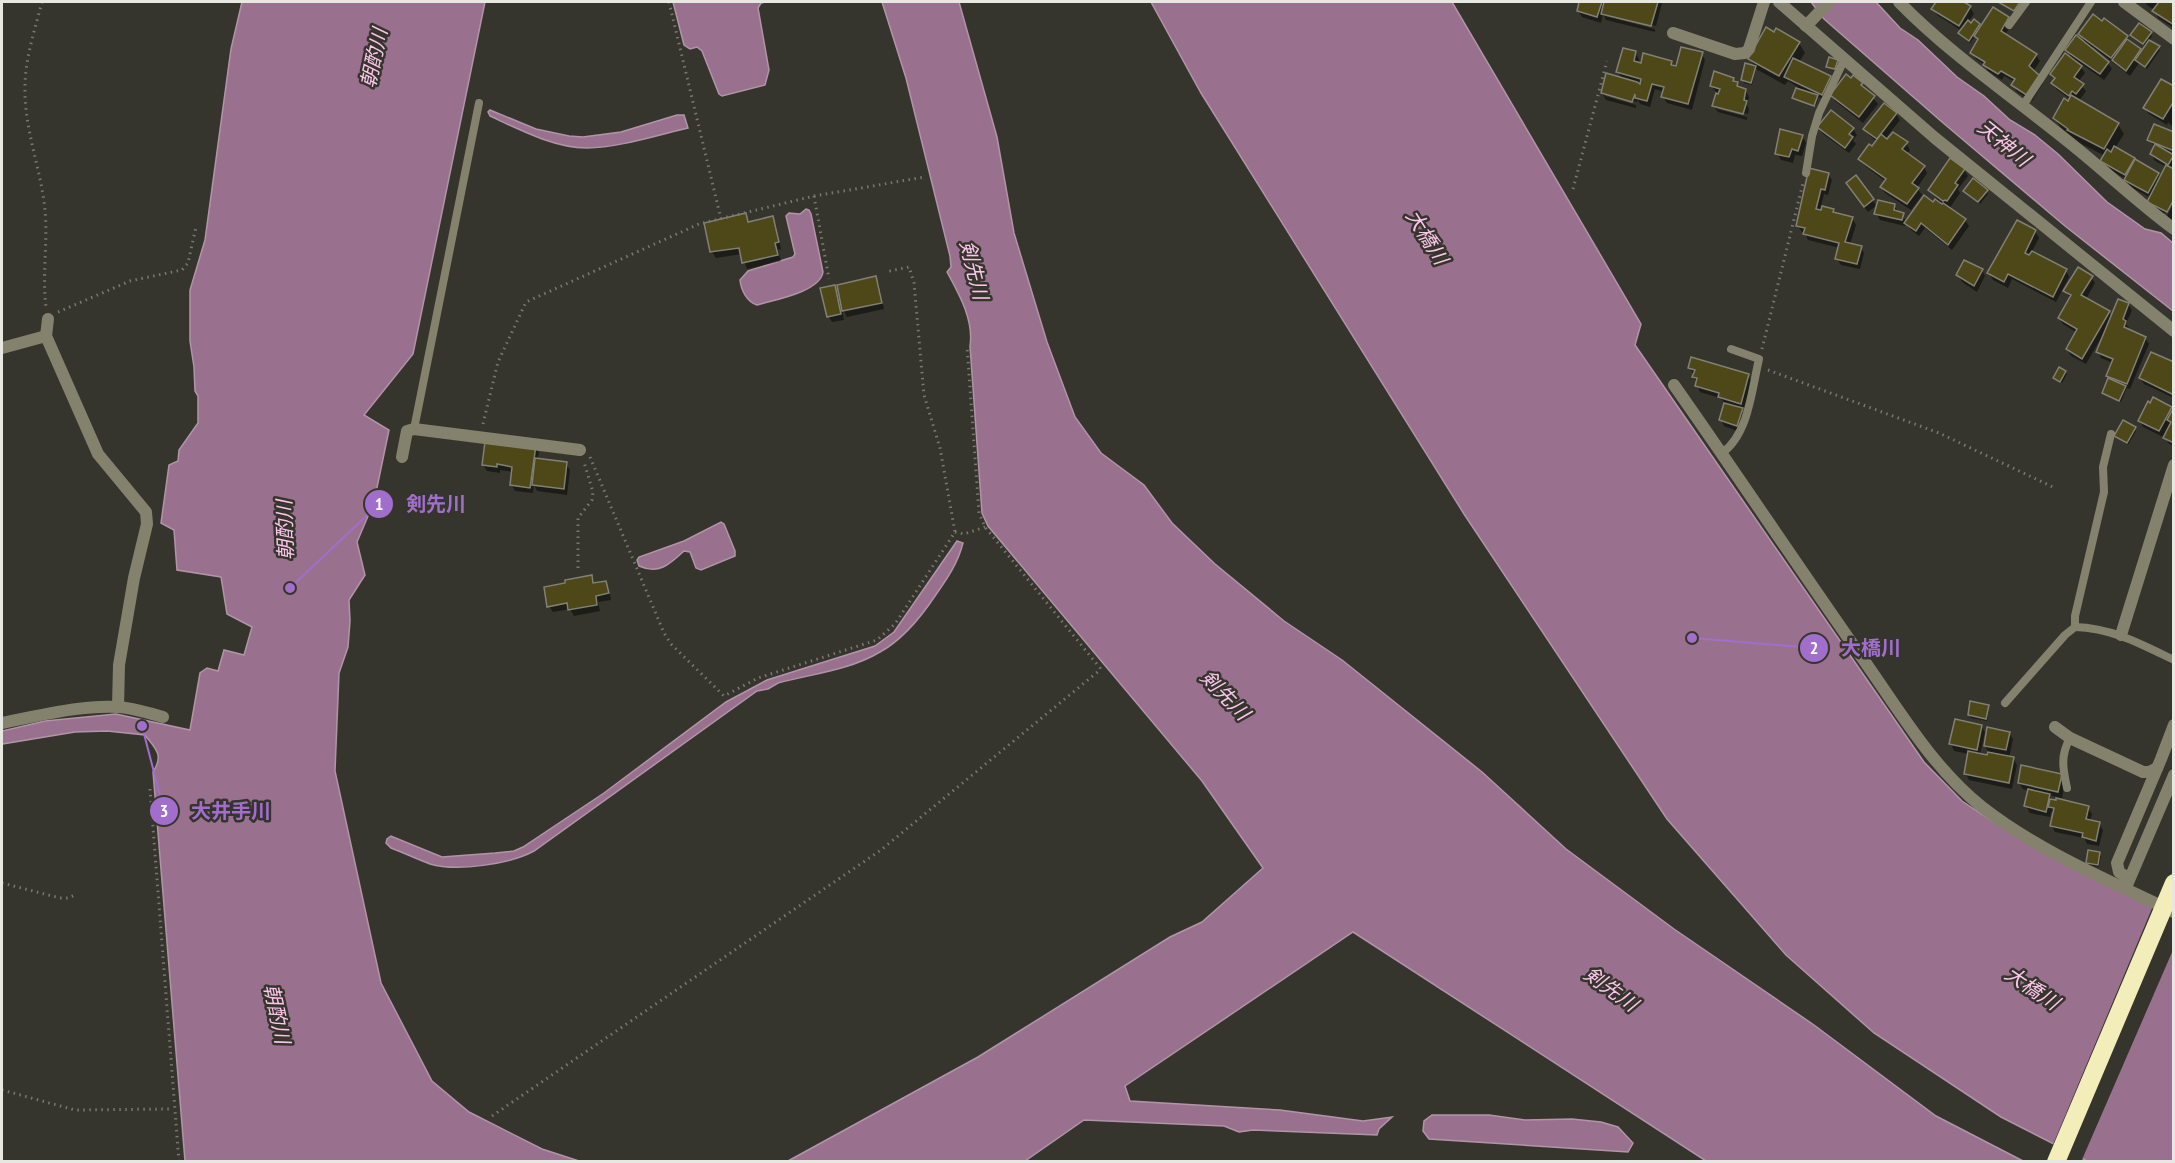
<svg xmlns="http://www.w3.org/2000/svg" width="2175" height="1163" font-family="'PT Sans Narrow','Noto Sans JP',sans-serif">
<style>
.water{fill:#9a708f;stroke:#b194a8;stroke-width:1.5}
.pier{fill:#36352d}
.shadow{fill:#0007}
.building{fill:#4e4717;stroke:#818076;stroke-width:1.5}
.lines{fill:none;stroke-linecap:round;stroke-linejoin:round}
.path{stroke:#787871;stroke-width:3;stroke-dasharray:1.5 4.5;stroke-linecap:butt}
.service{stroke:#84826d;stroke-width:8}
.minor{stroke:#84826d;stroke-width:12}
.motorway-bridge{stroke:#f3edb9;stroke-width:18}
.labels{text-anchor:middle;stroke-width:5;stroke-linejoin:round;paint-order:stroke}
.water-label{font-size:20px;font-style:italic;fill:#fbc6ec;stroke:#36352d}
.leader{fill:none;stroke:#a16ecc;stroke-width:2}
.callout-dot{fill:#a16ecc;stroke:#36352d;stroke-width:2}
.mark-label{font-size:18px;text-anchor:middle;font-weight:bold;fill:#fff}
.callout-label{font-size:20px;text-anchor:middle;font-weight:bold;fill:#a16ecc;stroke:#36352d;stroke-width:5;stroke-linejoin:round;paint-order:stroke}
</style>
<rect width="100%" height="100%" fill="#36352d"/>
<g class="water">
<path d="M242,2H485L413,354L364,415L389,430L374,502L357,542L365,575L349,600L350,621L348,647L339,673L335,771L381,983L432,1081L469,1112L542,1149L579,1161H185L153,772C164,755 156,749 145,735L107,731L75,732L2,744V731L45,721L116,714L190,730L200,673L207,668L218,671L224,650L244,655L252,627L227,614L221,577L177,570L174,530L161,523L169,465L178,461L179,450L198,423V396L195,391L194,367L190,341V290L205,240L231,49Z"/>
<path d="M673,2H766L761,3L758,8L769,70L765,85L722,96L719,94L702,51L697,47L690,49L684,45Z"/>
<path d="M882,2H959L997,137L1014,233L1047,342L1075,417L1101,453L1144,485L1172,523L1215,564L1284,621L1342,660L1482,772L1566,849L1674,929L1814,1025L1936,1116L2023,1161H1706L1353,932L1125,1086L1130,1101L1280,1110L1363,1121L1392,1117L1379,1129L1377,1135L1253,1130L1239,1132L1224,1126L1084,1120L1025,1161H788L978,1057L1170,937L1202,922L1263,868L1202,781L988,526L982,513L970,346C974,320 959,294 947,272L951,267L950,256L906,78Z"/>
<path d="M1151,2H1452L1641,324L1635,345L1924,762L1962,801L2007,831L2173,917V1161H2087L2001,1117L1874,1033L1786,955L1667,819L1464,514L1201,93Z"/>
<path d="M1811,2H1876L1900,28L1918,40L1957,77L1984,96L2010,120L2035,135L2058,154L2107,202L2145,229L2161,233L2173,243V311L2065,226L1942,122L1824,19Z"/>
<path d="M490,110L536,129L569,136L583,137L621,132L677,115H684L688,128C658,135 617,148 587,148C554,148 518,129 490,116L488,112Z"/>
<path d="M806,209L809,210L811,214L823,272C820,292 774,300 757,305C747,302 741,290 740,280L748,271L793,257L795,254L786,216L789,213L800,214Z"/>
<path d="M721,522L724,524L735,551V556L701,570L696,568L690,552L684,551C670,564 659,575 639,566L637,560L639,557L684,541Z"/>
<path d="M957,541L963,543C958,563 947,579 935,596C921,617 902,640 880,652C850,670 812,674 778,683L768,689L757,691L534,851C510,864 457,872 430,864C417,859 404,853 391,848L386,843L387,839L391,836L442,857L495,853L514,851L523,847L604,793L726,702L767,680L875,646L894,632Z"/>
<path d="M1432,1115H1489L1525,1120L1572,1119L1601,1122L1618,1127L1633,1143L1628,1152L1429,1139L1423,1131L1424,1121Z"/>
</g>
<path class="pier" d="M2153,906L2173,917V950L2081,1162L2052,1147Z"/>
<g class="shadow">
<path d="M1581,2H1661L1662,3L1656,26L1605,13V16L1655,29V32L1606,20L1603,14L1601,23L1582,17L1578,11Z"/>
<path d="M1938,2H1961L1970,7L1974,14L1968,22L1979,25L1981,29L2008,18L2012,24L2005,35L2036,55L2040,61L2033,72L2043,83L2032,101L2017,92L2013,85L2015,82L2004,76L2002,80L1988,71L1985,65L1976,59L1972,53L1978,40L1976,35L1970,43L1961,36L1960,34L1962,31L1937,15L1933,9Z"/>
<path d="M1999,2H2021L2022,3L2016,13Z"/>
<path d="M2145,2H2174V28L2158,18L2155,10L2148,6Z"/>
<path d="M1776,30L1799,43L1805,53L1799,62L1830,77L1833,83L1825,101L1819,97L1816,105L1794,97L1798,87L1788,81L1785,85L1756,69L1752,85L1744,83L1743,80L1755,67L1750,59Z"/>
<path d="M2151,33L2152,36L2149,41L2160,50L2147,69L2139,63L2130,76L2093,47L2091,49L2108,63L2112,69L2104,80L2077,61L2085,73L2078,82L2086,91L2079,101L2118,124L2124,134L2115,148L2158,174L2161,178L2167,167L2155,161L2151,154L2155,147L2149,140L2174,134V155L2171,154L2174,158V196L2164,214L2152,208L2151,198L2129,186L2126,179L2105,167L2101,161L2105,156L2074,140L2061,128L2055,118L2071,100L2056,89L2053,83L2055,80L2052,74L2074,62L2067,50L2087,46L2080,34L2127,37L2141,53L2146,47L2132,35Z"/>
<path d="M1635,53L1639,59L1638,64L1671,62L1674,67L1702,54L1705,60L1692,110L1667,103L1663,97L1664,92L1655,89L1650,107L1640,104L1638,100L1637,102L1605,93V96L1636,105V108L1606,100L1602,93L1622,79L1618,72Z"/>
<path d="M1733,79L1740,89L1745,90L1749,97L1747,105L1749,109L1748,114L1717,106V109L1747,117V120L1718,112L1714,106L1717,93L1711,86Z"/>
<path d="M1861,84L1878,104L1863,123L1835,101L1832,95Z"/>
<path d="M2174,88V128L2168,122L2167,125L2149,114L2145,108Z"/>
<path d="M1896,114L1900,120L1885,139L1906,143L1910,150L1907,154L1924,167L1927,173L1917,188L1922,195L1911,210L1885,193L1881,187L1886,182L1864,165L1860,159L1877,142L1869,135L1865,129Z"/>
<path d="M1819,128L1853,129L1857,135L1853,140L1856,144L1849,153L1823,134Z"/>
<path d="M1802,136L1806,143L1802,156L1795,155L1793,163L1781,160L1777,153Z"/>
<path d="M1964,170L1968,176L1958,189L1960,193L1949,209L1965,220L1969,226L1952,250L1925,228L1919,236L1910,229L1906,222L1905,226L1880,220L1876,213L1894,206L1907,222L1933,204L1937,199L1929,190Z"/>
<path d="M1828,174L1832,180L1828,195L1824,194L1821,207L1833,210L1835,214L1852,218L1856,225L1850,244L1861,247L1864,253L1860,269L1841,265L1837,259L1840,248L1808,240L1805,233L1802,232L1798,226Z"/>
<path d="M1851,190L1873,200L1876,206L1868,212Z"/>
<path d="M1987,191L1988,194L1980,204L1967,193Z"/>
<path d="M2174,202V223L2167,216Z"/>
<path d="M745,215L749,223L772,217L776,224L781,249L778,250L781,261L747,269L742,254L716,258L712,252Z"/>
<path d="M2035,231L2039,238L2031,253L2066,271L2069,277L2056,302L2012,279L2008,288L1993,280L1989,273Z"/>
<path d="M1982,270L1985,276L1977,292L1962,282L1958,275Z"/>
<path d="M2091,277L2095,283L2086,299L2109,312L2112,318L2128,304L2132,310L2126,324L2129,328L2128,331L2145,338L2149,344L2130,389L2127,388L2121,402L2105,395L2103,393L2113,363L2101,358L2098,352L2103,339L2101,338L2086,364L2071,356L2067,349L2077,333L2063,324L2059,318L2071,299L2065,291Z"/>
<path d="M876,278L879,284L884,309L847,317L842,308L844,320L832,322L828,316L834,287L840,296Z"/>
<path d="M2174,364V398L2144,384L2140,378Z"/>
<path d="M1690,367L1748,375L1752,382L1744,410L1741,409L1745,416L1740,432L1724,426L1721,420L1726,404L1720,398L1700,392Z"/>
<path d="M2065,372L2067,374L2062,383L2056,380L2055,378Z"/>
<path d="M2171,408L2174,411V446L2169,444L2164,435L2163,437L2143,427L2140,421Z"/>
<path d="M2134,428L2136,431L2128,445L2116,436Z"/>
<path d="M535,446L539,453L537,460L566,464L570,470L567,495L537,491L534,485L533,493L515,491L511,484L513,472L500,470V473L487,471L483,465Z"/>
<path d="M591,576L595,585L606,583L609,589L611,600L598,602L600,611L574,616L570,609L553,612L549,606L567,585Z"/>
<path d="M1988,706L1989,709L1987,721L1971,718L1969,715Z"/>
<path d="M1981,726L1985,732L1980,755L1988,757L1989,753L1985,746L2009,733L2013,739L2009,758H2013L2017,765L2012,789L1969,780L1966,774L1969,754L1954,751L1951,744Z"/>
<path d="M2061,775L2065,782L2062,798L2049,795L2053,801L2088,808L2092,814L2090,821L2099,824L2103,830L2099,846L2087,844L2084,838L2055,832L2051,825L2054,813L2051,812L2050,817L2030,813L2026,806L2030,791L2023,789L2019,783Z"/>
<path d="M2099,854L2101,856L2099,867L2089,865L2087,863Z"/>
</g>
<g class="building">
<path d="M1579,2H1602L1597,17L1577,11Z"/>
<path d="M1604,2H1658L1651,26L1601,14Z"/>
<path d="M1936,2H1964L1971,6L1959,26L1931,9Z"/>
<path d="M1998,2H2020L2014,11Z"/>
<path d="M2159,2H2174V25L2152,11Z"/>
<path d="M1993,7L2009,17L2001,31L2037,54L2029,66L2040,76L2028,96L2011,85L2015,79L2001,71L1998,74L1983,65L1985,62L1970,53L1978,39L1974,36Z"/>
<path d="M2093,14L2102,21L2104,18L2128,36L2111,58L2078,34Z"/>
<path d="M1974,19L1980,24L1969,41L1958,33L1968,20L1971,23Z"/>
<path d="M2139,23L2152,32L2143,44L2130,35Z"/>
<path d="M1766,27L1774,32L1776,28L1800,42L1779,76L1748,59Z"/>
<path d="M2076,35L2109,62L2100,74L2065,50Z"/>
<path d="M2127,39L2141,49L2126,71L2112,60Z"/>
<path d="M2149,40L2160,46L2145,67L2135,60Z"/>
<path d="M1681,47L1703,52L1688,104L1661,97L1664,87L1652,84L1647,101L1635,98V94L1632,102L1601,93L1606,73L1637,82L1640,84L1641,79L1616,72L1623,48L1636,51L1634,61L1641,63L1643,53L1672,61L1671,65L1676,66Z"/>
<path d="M2065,53L2082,66L2074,77L2084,84L2076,94L2072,91L2069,96L2051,83L2055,78L2050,74Z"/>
<path d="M1829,57L1838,60L1835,69L1826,67Z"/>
<path d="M1793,58L1831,76L1822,95L1784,77Z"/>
<path d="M1745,63L1756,66L1751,83L1741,80Z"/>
<path d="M1714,71L1734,78L1733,81L1738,82L1737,86L1746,89L1744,100L1747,101L1743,114L1712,106L1716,93L1718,94L1720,89L1710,86Z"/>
<path d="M1846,74L1851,78L1853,75L1863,83L1861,85L1875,96L1859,117L1830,95Z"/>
<path d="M2161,79L2174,86V101L2163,119L2143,108Z"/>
<path d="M1796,88L1818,95L1814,106L1792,98Z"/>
<path d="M2071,95L2119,123L2104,149L2067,130L2068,129L2053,118L2064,98L2068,101Z"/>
<path d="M1884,103L1897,113L1877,139L1863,129Z"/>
<path d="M1831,110L1854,128L1849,134L1853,137L1845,148L1817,127Z"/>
<path d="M2154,124L2174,132V151L2147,140Z"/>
<path d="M1780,129L1803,135L1798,151L1792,149L1789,157L1775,154Z"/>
<path d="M1893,132L1908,142L1902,149L1925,166L1912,183L1919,188L1907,204L1880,187L1886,179L1858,159L1869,144L1872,146L1881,134L1887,139Z"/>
<path d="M2155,144L2174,155L2168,165L2150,154Z"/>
<path d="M2114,146L2135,158L2125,175L2100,161L2107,149L2111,152Z"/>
<path d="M1950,158L1965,169L1955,183L1958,185L1947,201L1945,200L1943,201L1928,190Z"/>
<path d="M2135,159L2159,173L2148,193L2124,180Z"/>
<path d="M2166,165L2174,169V199L2167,212L2147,202Z"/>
<path d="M1809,168L1829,173L1825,190L1821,189L1816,209L1821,210L1822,206L1834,209L1833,212L1853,217L1845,242L1862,246L1857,264L1835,259L1839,243L1803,234L1805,228L1796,226Z"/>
<path d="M1856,175L1874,199L1864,207L1846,183Z"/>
<path d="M1973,178L1988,190L1978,202L1963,191Z"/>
<path d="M1924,195L1933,202L1935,199L1942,204L1943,203L1966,219L1948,245L1921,223L1916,231L1904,223Z"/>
<path d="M1878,200L1895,204L1894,210L1904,213L1902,220L1874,214Z"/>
<path d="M746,213L748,222L773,216L779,242L775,243L778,255L742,263L739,248L710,252L704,223Z"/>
<path d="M2017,220L2036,230L2025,253L2029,255L2032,251L2067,269L2053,297L2008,274L2004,282L1987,273Z"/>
<path d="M1964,260L1983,269L1974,286L1956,275Z"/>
<path d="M2078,267L2093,276L2081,295L2110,311L2082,359L2066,349L2077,329L2058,318L2071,295L2063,291Z"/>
<path d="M876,276L882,303L842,311L837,285Z"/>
<path d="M835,285L841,314L827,317L820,288Z"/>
<path d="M2118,299L2129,303L2123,319L2126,321L2124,327L2146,337L2127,384L2106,376L2113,359L2096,352Z"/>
<path d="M2151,352L2174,362V395L2139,378Z"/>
<path d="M1691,357L1749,374L1741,404L1718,397L1719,393L1695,386L1697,378L1692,377L1695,370L1688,368Z"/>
<path d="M2059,367L2066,371L2060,382L2053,378Z"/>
<path d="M2108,378L2126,386L2119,401L2102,393Z"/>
<path d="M2153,397L2172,407L2159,431L2138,421L2148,401L2150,403Z"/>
<path d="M1724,403L1743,408L1737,426L1719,420Z"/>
<path d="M2174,407V443L2163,438L2171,422L2167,420Z"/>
<path d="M2123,420L2136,427L2127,443L2114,436Z"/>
<path d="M485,442L536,445L530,488L510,485L512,467L497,464V467L482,465Z"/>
<path d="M535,458L567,462L564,489L532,485Z"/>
<path d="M592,575L593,583L606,581L609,593L596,596L597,605L568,610L567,603L547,607L544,587L565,583V580Z"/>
<path d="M1970,701L1989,705L1986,719L1968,715Z"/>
<path d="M1955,719L1982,725L1977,750L1949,744Z"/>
<path d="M1987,727L2010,732L2006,750L1984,746Z"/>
<path d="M1968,751L1987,755L1988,752L2014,757L2009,783L1964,774Z"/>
<path d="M2021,765L2062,774L2058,792L2018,783Z"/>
<path d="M2028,789L2050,794L2046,812L2024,806Z"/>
<path d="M2056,798L2089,806L2086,819L2100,822L2096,841L2082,837L2083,833L2050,826L2054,808L2048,807L2050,799L2056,800Z"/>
<path d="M2088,850L2100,852L2098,865L2086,863Z"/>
</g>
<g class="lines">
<g class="path">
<path d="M42,2C35,29 25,59 25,87C24,129 41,169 45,210C48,242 42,274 46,307"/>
<path d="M669,2L721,219"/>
<path d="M1573,189L1607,61"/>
<path d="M814,196L829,279"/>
<path d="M58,312L130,281L182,270L188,263L196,227"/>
<path d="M1762,349L1803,183"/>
<path d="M1768,370L1939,433L2055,488"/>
<path d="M483,424L498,362L526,302L699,224L814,196L925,177"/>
<path d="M590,457L664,633L671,644L724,696L758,678L877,640L895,624L955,532L940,448L924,395L914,283L909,267L885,272"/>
<path d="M955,532L964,534L985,527"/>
<path d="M578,568V518L592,500L593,492L584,462"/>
<path d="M150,789L179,1162"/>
<path d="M2,883L60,898H68L75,895"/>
<path d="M2,1090L75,1110L173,1109"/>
<path d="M492,1116L881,850L1100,670V668L985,527L979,513L967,346"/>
</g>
<g class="service">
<path d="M2009,25L2026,2"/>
<path d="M2022,107L2091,2"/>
<path d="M1806,173L1812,136L1819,113L1844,60"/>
<path d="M414,429L479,103"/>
<path d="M1722,453C1749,434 1752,388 1759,359L1731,349"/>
<path d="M2075,627C2112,628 2141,644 2174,660"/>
<path d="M2005,703L2065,635L2075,627V616L2104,492L2103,467L2111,434"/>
<path d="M2067,788C2063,769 2060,756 2070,738"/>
</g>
<g class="minor">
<path d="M1779,2L1935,138L2174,331"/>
<path d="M1899,2C1949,53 2009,94 2065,139C2102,168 2136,201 2174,229"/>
<path d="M2124,2L2174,39"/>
<path d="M1806,26L1829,2"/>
<path d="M1673,33L1735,54L1745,53L1749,49L1764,2"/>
<path d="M48,319L46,336L98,454L146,512L147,524L134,578L119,665L118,707"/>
<path d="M2,348L46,336"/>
<path d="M1674,385C1738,476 1799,568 1863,659C1899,710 1932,767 1982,807C2038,851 2110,881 2174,912"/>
<path d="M402,457L407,431L414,429L580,450"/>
<path d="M2121,635L2174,465"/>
<path d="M2,723C39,716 79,705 118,707C133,708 149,713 163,717"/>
<path d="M2055,727L2070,738L2143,772H2149L2157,768"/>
<path d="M2129,879L2119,872L2117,863L2161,759L2174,725"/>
<path d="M2127,885L2174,775"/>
</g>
<path class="motorway-bridge" d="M2056,1162L2174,883"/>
</g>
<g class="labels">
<g class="water-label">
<text transform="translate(374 58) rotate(-78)" y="7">朝酌川</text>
<text transform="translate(2004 143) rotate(39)" y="7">天神川</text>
<text transform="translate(1427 237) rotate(58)" y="7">大橋川</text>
<text transform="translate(974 270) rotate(76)" y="7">剣先川</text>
<text transform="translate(285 530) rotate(-92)" y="7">朝酌川</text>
<text transform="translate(1225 695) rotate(46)" y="7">剣先川</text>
<text transform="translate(2032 988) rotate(34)" y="7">大橋川</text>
<text transform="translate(1611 989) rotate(36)" y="7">剣先川</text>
<text transform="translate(277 1014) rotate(78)" y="7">朝酌川</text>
</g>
</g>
<path class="leader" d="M290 588L379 504M1692 638L1814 648M142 726L164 811"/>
<g class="callout-dot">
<circle cx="290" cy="588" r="6"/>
<circle cx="1692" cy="638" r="6"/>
<circle cx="142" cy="726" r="6"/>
<circle cx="379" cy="504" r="15"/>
<circle cx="1814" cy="648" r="15"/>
<circle cx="164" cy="811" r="15"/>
</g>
<g class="mark-label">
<text x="379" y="510">1</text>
<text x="1814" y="654">2</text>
<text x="164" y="817">3</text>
</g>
<g class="callout-label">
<text x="436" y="511">剣先川</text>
<text x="1871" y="655">大橋川</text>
<text x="231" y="818">大井手川</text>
</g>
<rect width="2175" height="1163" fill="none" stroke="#e8e8e3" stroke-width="6"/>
</svg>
